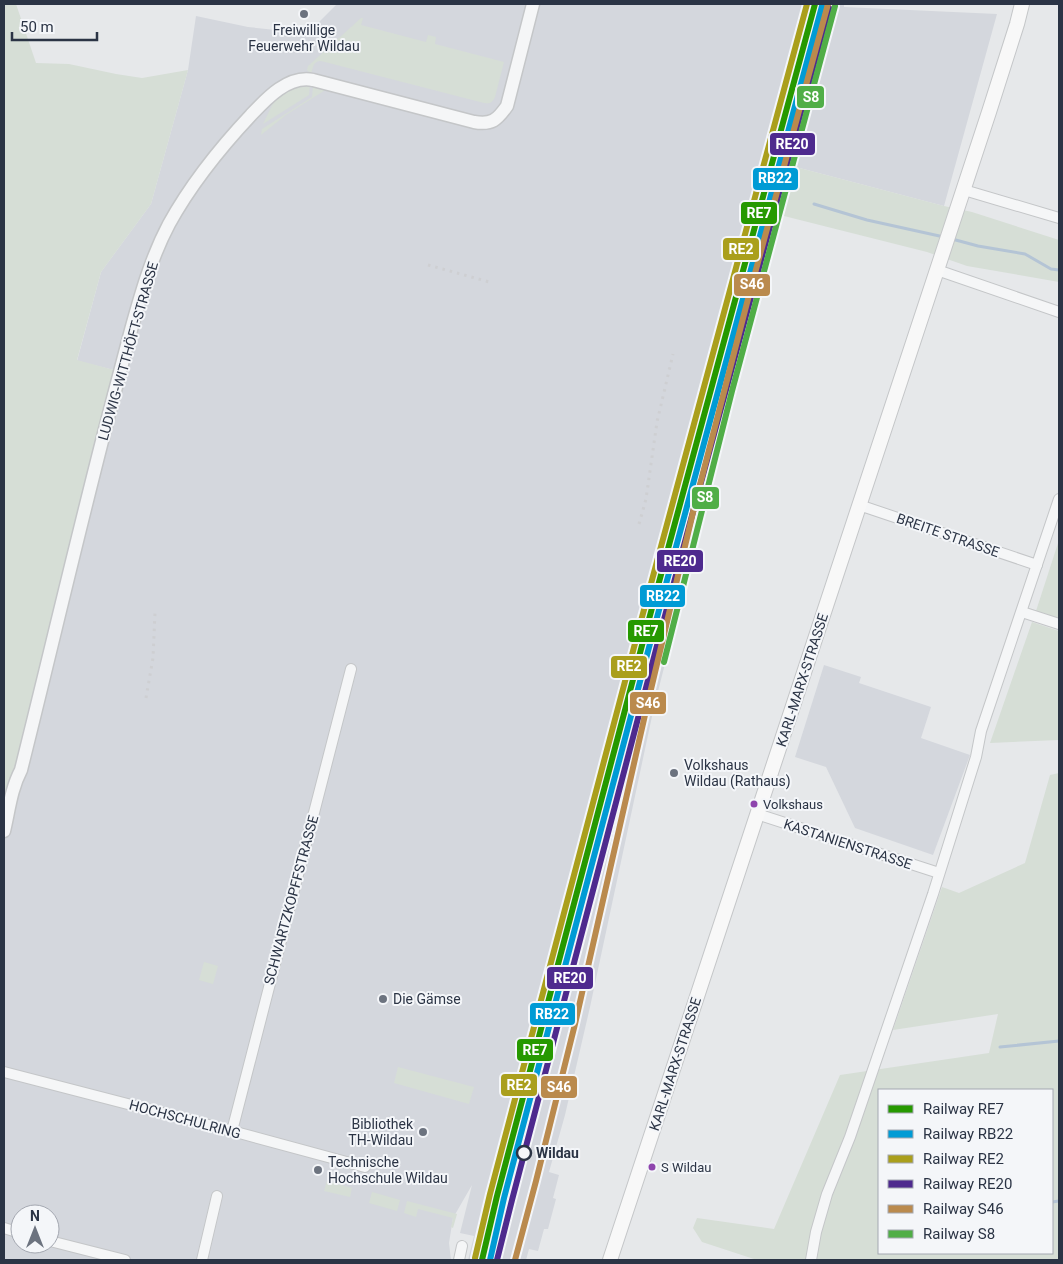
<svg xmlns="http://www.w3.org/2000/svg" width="1063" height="1264" font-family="Roboto,sans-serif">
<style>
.built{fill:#d4d7dd;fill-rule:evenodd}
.green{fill:#d6ded6;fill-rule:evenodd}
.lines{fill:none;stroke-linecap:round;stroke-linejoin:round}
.stream{stroke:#b4c4d5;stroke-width:3}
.minor-casing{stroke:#c4c6c8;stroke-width:12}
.tertiary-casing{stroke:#c4c6c8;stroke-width:15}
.secondary-casing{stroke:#c4c6c8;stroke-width:16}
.minor{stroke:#f5f6f7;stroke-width:10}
.tertiary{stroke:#f5f6f7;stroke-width:12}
.secondary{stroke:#f8f8f8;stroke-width:14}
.rail{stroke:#cecfd2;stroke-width:3;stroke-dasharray:2.5 5;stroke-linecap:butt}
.rail-1-casing{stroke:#f4f6f9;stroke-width:10}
.rail-2-casing{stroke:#f4f6f9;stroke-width:10}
.rail-3-casing{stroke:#f4f6f9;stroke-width:10}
.rail-4-casing{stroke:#f4f6f9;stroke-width:10}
.rail-5-casing{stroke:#f4f6f9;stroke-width:10}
.rail-6-casing{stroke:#f4f6f9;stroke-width:10}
.rail-1{stroke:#269900;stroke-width:6}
.rail-2{stroke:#009bd5;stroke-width:6}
.rail-3{stroke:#aa9f1c;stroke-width:6}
.rail-4{stroke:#4e2a8e;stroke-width:6}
.rail-5{stroke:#ba8a4d;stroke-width:6}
.rail-6{stroke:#50ae47;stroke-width:6}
.poi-dot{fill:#6c737f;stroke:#f4f6f9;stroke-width:2}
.bus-dot{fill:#8e44ad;stroke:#f4f6f9;stroke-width:2}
.stop-dot{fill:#f4f6f9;stroke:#2b3445;stroke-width:2.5}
.labels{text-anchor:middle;stroke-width:4;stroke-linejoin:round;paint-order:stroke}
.bus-label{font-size:13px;fill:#2b3445;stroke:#f4f6f9;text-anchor:start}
.poi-label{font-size:14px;fill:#2b3445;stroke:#f4f6f9;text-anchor:start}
.street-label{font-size:14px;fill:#2b3445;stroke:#f4f6f9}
.stop-label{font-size:14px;font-weight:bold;fill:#2b3445;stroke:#f4f6f9;text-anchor:start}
.line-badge{stroke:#f4f6f9;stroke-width:2}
.badge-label{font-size:14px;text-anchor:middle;font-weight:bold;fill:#fff}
</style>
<rect width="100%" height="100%" fill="#e6e8ea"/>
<g class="built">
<path d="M337,4H844V7L997,14L944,206L792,166L654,707L590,1007L565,1115L549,1172L559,1175L553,1198L556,1199L548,1229H544L538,1251L529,1249L526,1260H468L474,1236L460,1233L472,1185L453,1218L449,1243L451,1260H4V808L57,604L114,370L77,361L101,272L151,204L188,70L196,16L248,27L295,32L319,22ZM20,1214H50V1244H20Z"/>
<path d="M824,665L861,677L859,683L931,707L921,738L970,755L933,855L855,828L826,767L795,757Z"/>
</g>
<g class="green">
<path d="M4,4H16L36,63L69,64L116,74L142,78L188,70L151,204L101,272L77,360L114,370L57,604L4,808Z"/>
<path d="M361,18H363L361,25L426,42L428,35L436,37L435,44L504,62L495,97C492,103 490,104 484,103L321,61C313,61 313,68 311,74L307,70L308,66Z"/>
<path d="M310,85L309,95L263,124L275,99L296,87Z"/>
<path d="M313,86L327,89L286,115L261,135L262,129L312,97Z"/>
<path d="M792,166L944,206L972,212L1059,240V282L967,266L927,252L780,215Z"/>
<path d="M1059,540V619L1036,611Z"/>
<path d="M1032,622L1059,631V740L990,743Z"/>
<path d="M1059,773V1260H757L702,1242L693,1228L697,1218L774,1229L840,1075L989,1053L998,1014L893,1030L942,887L959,893L1025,863L1050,775ZM879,1090H1052V1253H879Z"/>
<path d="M204,962L218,966L213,984L199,980Z"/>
<path d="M398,1067L474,1087L469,1104L394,1083Z"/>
<path d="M327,1181L352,1188L350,1197L324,1191Z"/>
<path d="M372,1192L400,1200L397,1211L369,1203Z"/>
<path d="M407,1201L457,1214L453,1228L451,1227L453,1218L418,1209L416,1217L404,1213Z"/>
</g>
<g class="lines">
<g class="stream">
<path d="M814,204L867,220L944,237"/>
<path d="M952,239L978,246L1025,254L1051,269L1059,270"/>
<path d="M1000,1047L1059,1041"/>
<path d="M1052,1202L1059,1201"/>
</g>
<g class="minor-casing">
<g id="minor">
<path d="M964,190L1059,218"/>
<path d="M937,270L1059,312"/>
<path d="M859,505L1037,565"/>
<path d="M1022,612L1059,624"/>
<path d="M757,814L939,873"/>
<path d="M4,1072L232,1131L365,1167"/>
<path d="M232,1131L351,669"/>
<path d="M4,1228L20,1233"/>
<path d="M50,1241L125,1260"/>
<path d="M202,1260L217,1196"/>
<path d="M459,1260L462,1246"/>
<path d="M811,1260L816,1232L827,1194L850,1137L933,894L976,757L981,731L1059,499"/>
</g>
</g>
<g class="tertiary-casing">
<path id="tertiary" d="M4,831C9,810 11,789 21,770C51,650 79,529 110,410C117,383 124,357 131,330C141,294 151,258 169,224C191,184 220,148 251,115C266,99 288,75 313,80L474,122C492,125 497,120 507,106L533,4"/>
</g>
<g class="secondary-casing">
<path id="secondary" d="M610,1260L937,270L989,112L1017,24L1022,4"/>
</g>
<use href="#minor" class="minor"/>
<use href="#tertiary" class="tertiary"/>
<use href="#secondary" class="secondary"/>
<g class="rail">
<path d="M428,265L493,283"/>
<path d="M639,524L646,499L657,422L673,354"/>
<path d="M146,698L153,658L155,613"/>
</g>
<g class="rail-1-casing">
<path id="rail-1" d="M482,1260L497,1196L645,634L815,4"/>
</g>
<g class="rail-2-casing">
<path id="rail-2" d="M490,1260L504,1198L652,636L822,6"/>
</g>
<g class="rail-3-casing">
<path id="rail-3" d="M475,1258L490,1194L638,632L807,4"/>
</g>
<g class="rail-4-casing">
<path id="rail-4" d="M497,1260L512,1200L659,638L829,8"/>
</g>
<g class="rail-5-casing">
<path id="rail-5" d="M515,1260L536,1181L575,1024L647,706L695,504L748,299L828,4"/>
</g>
<g class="rail-6-casing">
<path id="rail-6" d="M664,662L732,391L835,6"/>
</g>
<use href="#rail-1" class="rail-1"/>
<use href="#rail-2" class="rail-2"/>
<use href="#rail-3" class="rail-3"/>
<use href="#rail-4" class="rail-4"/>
<use href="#rail-5" class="rail-5"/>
<use href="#rail-6" class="rail-6"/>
</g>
<g class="poi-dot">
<circle cx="304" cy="14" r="5"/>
<circle cx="674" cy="773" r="5"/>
<circle cx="383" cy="999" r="5"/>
<circle cx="423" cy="1132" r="5"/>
<circle cx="318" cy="1170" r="5"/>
</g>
<g class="bus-dot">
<circle cx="754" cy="804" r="4.5"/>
<circle cx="652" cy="1167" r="4.5"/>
</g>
<circle class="stop-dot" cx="524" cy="1153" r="7"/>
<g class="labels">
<g class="bus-label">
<text x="763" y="809">Volkshaus</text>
<text x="661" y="1172">S Wildau</text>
</g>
<g class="poi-label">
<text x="304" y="35" text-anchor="middle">Freiwillige<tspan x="304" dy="16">Feuerwehr Wildau</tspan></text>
<text x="684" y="770">Volkshaus<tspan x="684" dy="16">Wildau (Rathaus)</tspan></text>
<text x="393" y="1004">Die Gämse</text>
<text x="413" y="1129" text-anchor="end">Bibliothek<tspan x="413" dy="16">TH-Wildau</tspan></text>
<text x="328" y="1167">Technische<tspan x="328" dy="16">Hochschule Wildau</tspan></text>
</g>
<g class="street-label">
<text transform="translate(128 351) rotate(-74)" y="5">LUDWIG-WITTHÖFT-STRASSE</text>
<text transform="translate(948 535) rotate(19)" y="5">BREITE STRASSE</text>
<text transform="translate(802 680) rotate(-72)" y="5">KARL-MARX-STRASSE</text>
<text transform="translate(848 844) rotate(18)" y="5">KASTANIENSTRASSE</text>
<text transform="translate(291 900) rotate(-75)" y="5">SCHWARTZKOPFFSTRASSE</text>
<text transform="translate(675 1064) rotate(-72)" y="5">KARL-MARX-STRASSE</text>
<text transform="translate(185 1119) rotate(15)" y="5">HOCHSCHULRING</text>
</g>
<g class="stop-label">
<text x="536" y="1158">Wildau</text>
</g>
</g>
<g class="line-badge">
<rect x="796" y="85" width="29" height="24" rx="5" fill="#50ae47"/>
<rect x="769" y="132" width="47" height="24" rx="5" fill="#4e2a8e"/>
<rect x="752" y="167" width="47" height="24" rx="5" fill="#009bd5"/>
<rect x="740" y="201" width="38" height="24" rx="5" fill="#269900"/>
<rect x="722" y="237" width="38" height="24" rx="5" fill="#aa9f1c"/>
<rect x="733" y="273" width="38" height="24" rx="5" fill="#ba8a4d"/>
<rect x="691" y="486" width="29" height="24" rx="5" fill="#50ae47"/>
<rect x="656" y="549" width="48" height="24" rx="5" fill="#4e2a8e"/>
<rect x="639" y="584" width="47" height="24" rx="5" fill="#009bd5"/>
<rect x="627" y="619" width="38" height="24" rx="5" fill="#269900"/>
<rect x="610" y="655" width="38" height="24" rx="5" fill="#aa9f1c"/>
<rect x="629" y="691" width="38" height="24" rx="5" fill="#ba8a4d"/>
<rect x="546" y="966" width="48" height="24" rx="5" fill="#4e2a8e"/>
<rect x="529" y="1002" width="47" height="24" rx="5" fill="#009bd5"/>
<rect x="516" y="1038" width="38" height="24" rx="5" fill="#269900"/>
<rect x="500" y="1073" width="38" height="24" rx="5" fill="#aa9f1c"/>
<rect x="540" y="1075" width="38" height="24" rx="5" fill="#ba8a4d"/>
</g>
<g class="badge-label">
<text x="811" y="102">S8</text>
<text x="792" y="149">RE20</text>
<text x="775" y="183">RB22</text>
<text x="759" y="218">RE7</text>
<text x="741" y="254">RE2</text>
<text x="752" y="289">S46</text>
<text x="705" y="502">S8</text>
<text x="680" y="566">RE20</text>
<text x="663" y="601">RB22</text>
<text x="646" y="636">RE7</text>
<text x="629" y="671">RE2</text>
<text x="648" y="708">S46</text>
<text x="570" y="983">RE20</text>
<text x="552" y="1019">RB22</text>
<text x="535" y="1055">RE7</text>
<text x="519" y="1090">RE2</text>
<text x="559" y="1092">S46</text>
</g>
<rect width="1063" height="1264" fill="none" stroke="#2b3445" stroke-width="10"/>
<rect x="878" y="1089" width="175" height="165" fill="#f4f6f9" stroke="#a4a8b1"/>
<rect x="888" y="1105" width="25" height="8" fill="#269900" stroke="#a4a8b1"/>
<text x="923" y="1114" font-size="15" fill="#2b3445">Railway RE7</text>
<rect x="888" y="1130" width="25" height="8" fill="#009bd5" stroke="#a4a8b1"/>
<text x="923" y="1139" font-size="15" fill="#2b3445">Railway RB22</text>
<rect x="888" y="1155" width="25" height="8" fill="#aa9f1c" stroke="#a4a8b1"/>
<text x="923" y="1164" font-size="15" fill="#2b3445">Railway RE2</text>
<rect x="888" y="1180" width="25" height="8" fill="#4e2a8e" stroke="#a4a8b1"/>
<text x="923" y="1189" font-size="15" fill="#2b3445">Railway RE20</text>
<rect x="888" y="1205" width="25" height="8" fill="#ba8a4d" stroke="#a4a8b1"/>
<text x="923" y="1214" font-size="15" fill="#2b3445">Railway S46</text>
<rect x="888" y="1230" width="25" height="8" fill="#50ae47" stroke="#a4a8b1"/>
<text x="923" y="1239" font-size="15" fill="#2b3445">Railway S8</text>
<g transform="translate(35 1229)"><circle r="24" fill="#f4f6f9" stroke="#a4a8b1"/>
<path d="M0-4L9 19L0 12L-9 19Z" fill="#6c737f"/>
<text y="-8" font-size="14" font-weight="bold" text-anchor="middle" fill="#2b3445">N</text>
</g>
<path d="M12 32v8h85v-8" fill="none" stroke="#2b3445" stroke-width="2.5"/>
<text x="20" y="32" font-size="15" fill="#2b3445" stroke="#f4f6f9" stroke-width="4" paint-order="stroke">50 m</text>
</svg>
